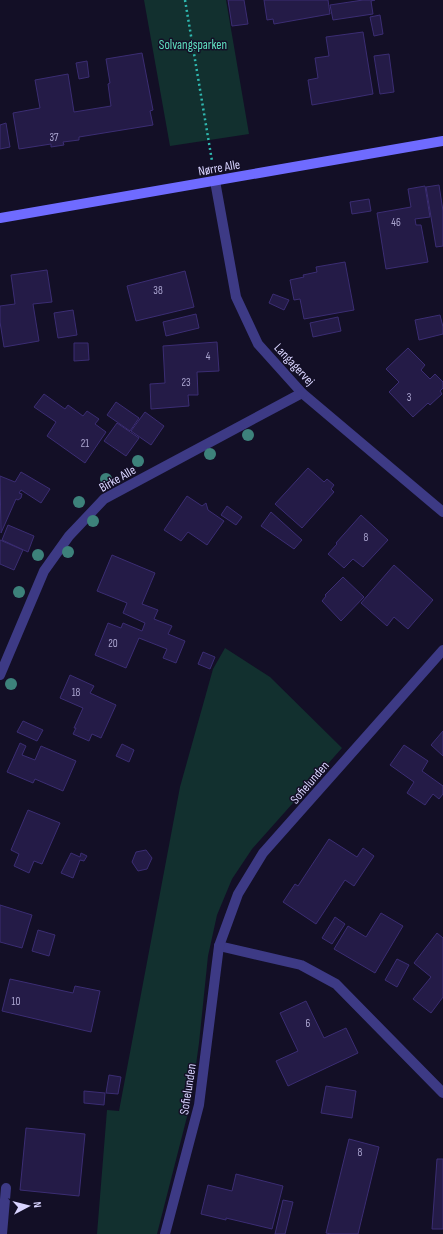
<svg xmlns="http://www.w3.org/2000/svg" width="443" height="1234" font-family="'Sofia Sans Condensed',sans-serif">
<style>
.green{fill:#12302f}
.building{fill:#241b47;stroke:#3b2d73}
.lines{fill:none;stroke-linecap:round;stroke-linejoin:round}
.path{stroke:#2fb8b0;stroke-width:2.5;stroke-dasharray:2 3;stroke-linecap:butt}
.street{stroke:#3d3a85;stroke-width:10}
.secondary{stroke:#6f6bff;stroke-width:10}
.tree{fill:#3d827b}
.labels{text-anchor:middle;stroke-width:3;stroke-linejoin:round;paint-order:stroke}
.number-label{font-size:11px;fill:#aca6d1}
.park-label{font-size:13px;fill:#5fe0c0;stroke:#130f26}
.street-label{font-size:13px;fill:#d9d4ff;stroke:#130f26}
</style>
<rect width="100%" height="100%" fill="#130f26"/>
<g class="green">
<path d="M144,0H226L249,134L170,146Z"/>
<path d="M225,648L270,677L342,748L252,849L232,879L217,915L208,956L199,1043L191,1101L157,1234H97L107,1110L119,1111L180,787L213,669Z"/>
</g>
<g class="building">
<path d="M228,0H244L248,24L232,26Z"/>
<path d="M264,0H328L330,14L274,24L273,19L267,20Z"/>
<path d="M363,0H375L371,1L373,14L333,20L330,5Z"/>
<path d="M380,15L383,34L374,36L370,17Z"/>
<path d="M363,32L373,94L312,105L308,80L318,78L315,58L329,56L326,37Z"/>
<path d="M142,53L153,110L150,111L153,125L79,137V140L63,142L64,145L51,147V144L19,149L13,113L40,108L35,80L68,74L74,112L111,106L108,84L110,83L106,59Z"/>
<path d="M389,54L394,92L380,94L374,56Z"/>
<path d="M87,61L89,77L79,79L76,63Z"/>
<path d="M6,123L10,147L0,149V125Z"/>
<path d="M439,185L443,211V246L436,247L426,187Z"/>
<path d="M425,186L430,217L415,219L416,225H421L428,262L386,269L377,213L411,207L408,189Z"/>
<path d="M369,199L371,211L352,214L350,202Z"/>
<path d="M345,262L354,310L304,319L300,299L294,300L290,280L304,277L303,275L317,272L316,267Z"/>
<path d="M47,270L52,302L33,304L39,341L4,347L0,322V306L15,304L11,275Z"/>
<path d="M185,271L194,307L136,321L127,286Z"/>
<path d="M273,294L289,300L284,310L269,303Z"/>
<path d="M73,310L77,335L58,338L54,313Z"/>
<path d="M196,314L199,328L166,336L163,322Z"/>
<path d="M440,315L443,327V334L419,340L415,320Z"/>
<path d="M338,317L341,331L313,337L310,323Z"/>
<path d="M217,342L219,371L197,372L198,395H188L189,406L151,409L150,384L165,383L163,346Z"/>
<path d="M74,343H88L89,360L74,361Z"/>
<path d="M408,348L425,365L421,370L430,379L435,374L443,382V388L440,391L442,394L430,405L428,403L413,417L389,392L399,382L386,369Z"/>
<path d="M44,394L65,409L68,405L83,416L87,411L99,419L95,424L106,432L85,463L47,436L56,422L34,407Z"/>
<path d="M116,402L139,418L130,431L107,415Z"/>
<path d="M145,412L164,426L151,445L131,431Z"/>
<path d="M117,423L139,438L126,456L104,441Z"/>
<path d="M308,468L324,482L327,479L334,485L331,489L334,492L302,528L275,504Z"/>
<path d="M21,472L50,489L41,503L21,490L19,493L22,494L21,498L18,500L16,499L1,533L0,476L15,482Z"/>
<path d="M187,496L202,506L206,503L208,510L224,521L207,545L188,532L181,541L164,530Z"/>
<path d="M227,506L242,517L236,525L221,515Z"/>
<path d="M271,512L302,540L294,549L261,526Z"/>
<path d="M361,515L388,540L363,567L353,559L344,568L328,554L337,544L336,543Z"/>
<path d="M8,525L34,536L28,552L2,540Z"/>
<path d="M0,540L23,550L14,570L0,564Z"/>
<path d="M112,555L155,573L142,604L158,610L154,619L172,626L168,634L185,641L176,663L163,658L167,649L139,638L126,668L95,655L108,623L121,628L123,623L142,631L145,623L123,613L127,603L97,591Z"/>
<path d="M394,565L433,600L408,629L394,617L387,626L361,603Z"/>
<path d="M343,577L364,597L341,621L322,601L326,596L325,595Z"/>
<path d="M203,652L215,657L210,669L198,664Z"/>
<path d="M70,675L94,686L90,693L116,705L101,738L92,734L89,741L73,734L76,728H74L83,708L60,698Z"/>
<path d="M23,721L43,730L37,741L17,732Z"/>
<path d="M443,731V756L431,745Z"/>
<path d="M20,743L26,746L22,755L35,760L41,746L76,761L63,791L35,779L33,783L7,772Z"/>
<path d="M122,744L134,750L129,762L116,756Z"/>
<path d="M404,745L428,761L422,771L443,786V794L439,799L433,794L425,805L407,793L414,782L390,765Z"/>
<path d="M28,810L60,823L42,864L34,861L29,873L14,866L19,854L11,850Z"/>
<path d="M329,839L357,857L363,848L374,856L354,886L345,880L316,924L283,902L295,884L298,886Z"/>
<path d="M146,850L152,858L147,869L138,871L132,862L136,852Z"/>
<path d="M71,853L80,857L81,853L87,856L84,861L80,860L73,878L61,873Z"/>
<path d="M0,905L32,915L22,948L0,942Z"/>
<path d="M381,913L403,926L375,973L334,949L348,926L366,937Z"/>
<path d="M335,917L345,924L332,944L322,938Z"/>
<path d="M38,930L55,935L49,956L32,951Z"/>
<path d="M437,933L443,938V997L431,1013L413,999L431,977L414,963Z"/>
<path d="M397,959L409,965L397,987L385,980Z"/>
<path d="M10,979L73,993L75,986L100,991L91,1032L2,1011Z"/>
<path d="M306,1001L324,1038L346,1028L358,1053L288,1086L276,1061L298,1051L280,1013Z"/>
<path d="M109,1075L121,1077L118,1094L106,1093Z"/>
<path d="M326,1086L356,1091L352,1118L321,1113Z"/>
<path d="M84,1091L105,1093L104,1105L84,1103Z"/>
<path d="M26,1128L85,1134L79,1196L20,1190Z"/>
<path d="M349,1139L379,1147L358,1234H331L326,1233Z"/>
<path d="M437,1159H443V1229H432Z"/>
<path d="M236,1174L283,1186L272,1229L226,1218V1220L201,1214L208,1185L232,1191Z"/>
<path d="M283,1200L293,1202L285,1234H275Z"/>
</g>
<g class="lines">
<path class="path" d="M185,0L212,161"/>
<g class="street">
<path d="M215,181L236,297L258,344L302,393L443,512"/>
<path d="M0,675L44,571L69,536L104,499L302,393"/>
<path d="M219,946L301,965L336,984L443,1093"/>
<path d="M2,1234L6,1188"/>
<path d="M165,1234L199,1105L219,946L238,894L263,853L443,650"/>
</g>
<path class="secondary" d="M0,218L443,141"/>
</g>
<g class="tree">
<circle cx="248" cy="435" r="6"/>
<circle cx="210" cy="454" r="6"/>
<circle cx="138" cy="461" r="6"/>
<circle cx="106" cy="479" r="6"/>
<circle cx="79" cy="502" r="6"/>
<circle cx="93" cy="521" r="6"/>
<circle cx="68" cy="552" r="6"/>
<circle cx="38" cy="555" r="6"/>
<circle cx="19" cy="592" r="6"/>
<circle cx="11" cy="684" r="6"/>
</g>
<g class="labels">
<g class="number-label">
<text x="54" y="141">37</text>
<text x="396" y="226">46</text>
<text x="158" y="294">38</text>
<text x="208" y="360">4</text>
<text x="186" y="386">23</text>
<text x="409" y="401">3</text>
<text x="85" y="447">21</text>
<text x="366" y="541">8</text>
<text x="113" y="647">20</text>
<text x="76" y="696">18</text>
<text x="16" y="1005">10</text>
<text x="308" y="1027">6</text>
<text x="360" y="1156">8</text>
</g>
<g class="park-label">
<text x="193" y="49">Solvangsparken</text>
</g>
<g class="street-label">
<text transform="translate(219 167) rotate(-10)" y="5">Nørre Alle</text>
<text transform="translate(295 364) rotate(47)" y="5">Langagervej</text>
<text transform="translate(117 478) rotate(-30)" y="5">Birke Alle</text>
<text transform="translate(309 782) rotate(-49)" y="5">Sofielunden</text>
<text transform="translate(187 1089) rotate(-81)" y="5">Sofielunden</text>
</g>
</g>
<g transform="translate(28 1206) rotate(83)" stroke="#130f26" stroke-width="3" paint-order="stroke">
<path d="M0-3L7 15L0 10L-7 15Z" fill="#d9d4ff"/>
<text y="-6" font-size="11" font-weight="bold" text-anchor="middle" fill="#d9d4ff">N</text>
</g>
</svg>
